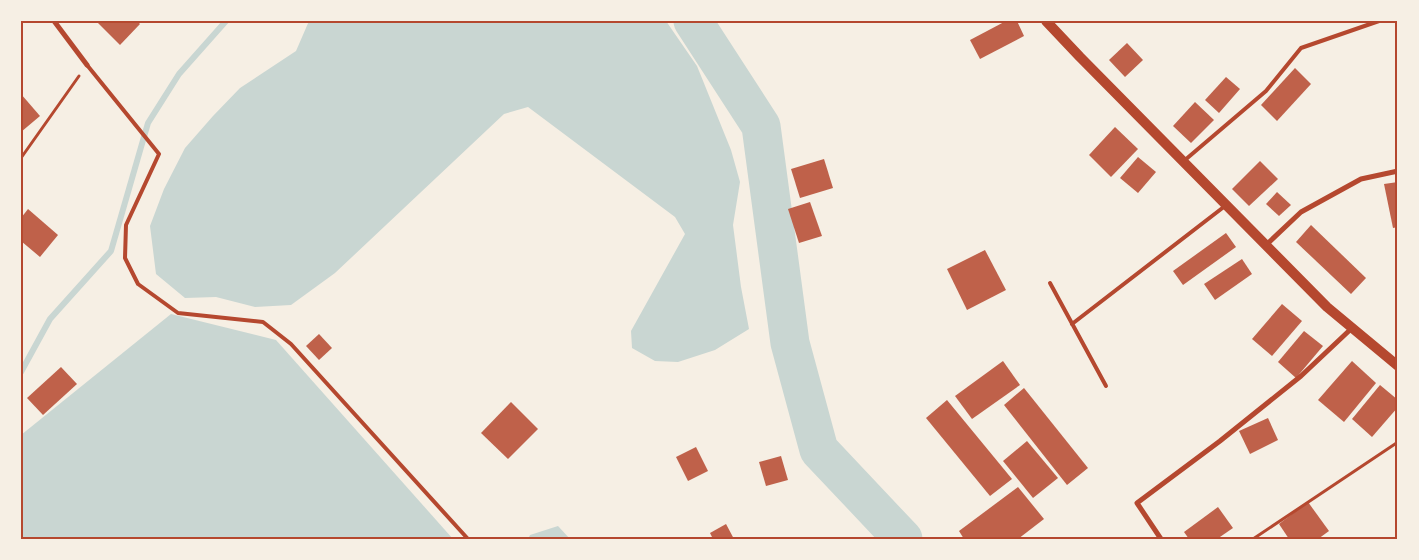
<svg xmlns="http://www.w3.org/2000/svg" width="1419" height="560" font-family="Jost,sans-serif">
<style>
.water{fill:#c9d6d2}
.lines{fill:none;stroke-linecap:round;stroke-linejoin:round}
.stream{stroke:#c9d6d2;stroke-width:6}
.river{stroke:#c9d6d2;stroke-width:39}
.building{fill:#bf614a}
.path{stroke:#b5482f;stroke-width:3}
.service{stroke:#b5482f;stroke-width:4}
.minor{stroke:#b5482f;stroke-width:5}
.secondary{stroke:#b5482f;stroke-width:10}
.neatline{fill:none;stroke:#b5482f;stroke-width:2}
</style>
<rect width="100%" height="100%" fill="#f6efe4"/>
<g class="water">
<path d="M309,21H666L697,66L731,150L740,182L733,225L741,287L749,329L715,350L678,362L655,361L632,348L631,331L685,234L675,217L528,107L504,114L335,273L291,305L255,307L216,297L185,298L156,274L150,226L164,189L185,148L213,116L240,88L296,51Z"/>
<path d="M171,314L276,340L453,539H21V435Z"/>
<path d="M558,526L570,539H528L530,535Z"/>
</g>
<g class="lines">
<path class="stream" d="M21,372L50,319L111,251L148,123L179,74L226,21"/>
<path class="river" d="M693,21L761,126L790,343L819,450L903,539"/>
</g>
<g class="building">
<path d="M96,21H137L140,24L120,45Z"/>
<path d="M1006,21H1017L1024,36L980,59L970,40Z"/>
<path d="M1127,43L1143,60L1125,77L1109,60Z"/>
<path d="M1295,68L1311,84L1277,121L1261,105Z"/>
<path d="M1226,77L1240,89L1219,113L1205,100Z"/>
<path d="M21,94L40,116L21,132Z"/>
<path d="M1195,102L1214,120L1191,143L1173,126Z"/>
<path d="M1115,127L1138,149L1111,177L1089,155Z"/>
<path d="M1138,157L1156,172L1138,193L1120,178Z"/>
<path d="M824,159L833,188L800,198L791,169Z"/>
<path d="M1260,161L1278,179L1249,206L1232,189Z"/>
<path d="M1398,182V227L1393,228L1384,184Z"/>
<path d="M1277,192L1291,205L1279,216L1266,204Z"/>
<path d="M810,202L822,236L799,243L788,209Z"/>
<path d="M28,209L58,235L40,257L21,241V218Z"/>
<path d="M1311,225L1366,278L1351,294L1296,242Z"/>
<path d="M1226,233L1236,247L1183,285L1173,271Z"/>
<path d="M985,250L1006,290L967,310L947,269Z"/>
<path d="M1242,259L1252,274L1215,300L1204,284Z"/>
<path d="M1282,304L1302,321L1272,356L1252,339Z"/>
<path d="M1304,331L1323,346L1296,378L1278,362Z"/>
<path d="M319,334L332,348L319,360L306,346Z"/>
<path d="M1003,361L1020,385L972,419L955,396Z"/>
<path d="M1352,361L1376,383L1344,422L1318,400Z"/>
<path d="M61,367L77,384L43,415L27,398Z"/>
<path d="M1380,385L1398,400V407L1372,437L1352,419Z"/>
<path d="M1024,388L1088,468L1067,485L1004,405Z"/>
<path d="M947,400L1012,479L990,496L926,418Z"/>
<path d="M511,402L538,429L508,459L481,433Z"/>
<path d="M1268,418L1278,440L1250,454L1239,431Z"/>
<path d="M1027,441L1058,478L1033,498L1003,461Z"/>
<path d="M696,447L708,471L688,481L676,457Z"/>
<path d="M781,456L788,480L766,486L759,462Z"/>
<path d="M1018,487L1044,519L1018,539H964L959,531Z"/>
<path d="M1308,502L1329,531L1318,539H1289L1279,524Z"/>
<path d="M1218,507L1233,528L1217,539H1189L1184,532Z"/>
<path d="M726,524L734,539H713L710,533Z"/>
</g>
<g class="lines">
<g class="path">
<path d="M21,158L79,76"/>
<path d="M1253,539L1398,442"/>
</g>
<g class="service">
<path d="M87,65L159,154L126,225L125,258L138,284L178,313L263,322L291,344L468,539"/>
<path d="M1185,160L1266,91L1301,48L1379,21"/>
<path d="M1050,283L1106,386"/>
<path d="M1072,324L1225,206"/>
</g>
<g class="minor">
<path d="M54,21L87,65"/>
<path d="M1266,245L1301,212L1361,179L1398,171"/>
<path d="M1161,539L1137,503L1220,441L1301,376L1352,328"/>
</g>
<path class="secondary" d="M1046,21L1080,57L1327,307L1398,366"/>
</g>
<rect width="1419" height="560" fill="none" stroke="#f6efe4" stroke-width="45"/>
<rect x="22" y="22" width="1374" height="516" class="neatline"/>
</svg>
